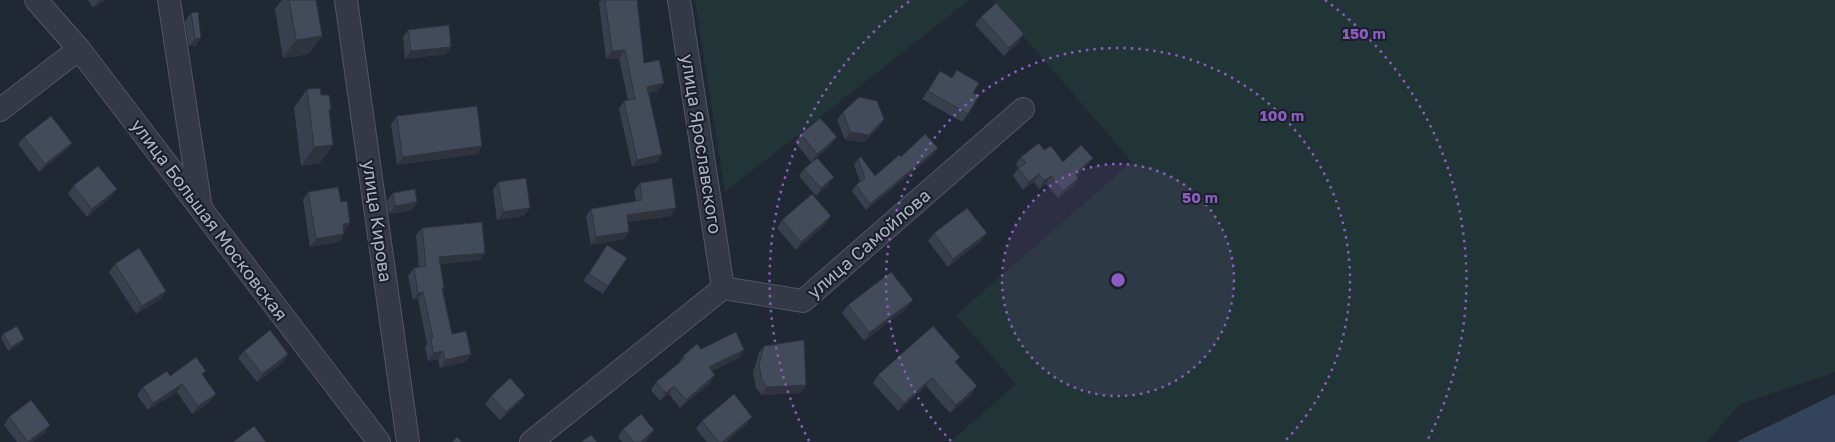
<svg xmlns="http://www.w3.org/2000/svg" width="1835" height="442" font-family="'Golos Text',sans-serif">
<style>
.green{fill:#223536}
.water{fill:#33435b}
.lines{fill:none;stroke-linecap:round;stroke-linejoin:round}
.minor-casing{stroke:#505863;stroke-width:24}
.minor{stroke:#333a45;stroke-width:22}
.wall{fill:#38404d}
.shaded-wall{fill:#2e343e}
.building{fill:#414b59;stroke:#2e343e}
.ring{fill:none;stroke:#8c5cc0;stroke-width:2.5;stroke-dasharray:2.5 5}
.labels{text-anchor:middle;stroke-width:4;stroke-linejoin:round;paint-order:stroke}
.street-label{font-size:18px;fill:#adb5c2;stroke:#181f29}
.centre{fill:#8c5cc0;stroke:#181f29;stroke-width:2.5}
.ring-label{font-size:15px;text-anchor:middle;font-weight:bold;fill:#8c5cc0;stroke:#181f29;stroke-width:4;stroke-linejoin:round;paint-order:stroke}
</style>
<rect width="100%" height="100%" fill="#202834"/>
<g class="green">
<path d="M695,0H969L725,192Z"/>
<path d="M992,0H1835V372L1740,404L1707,442H950L1016,384L956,315L1132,162Z"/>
</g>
<path class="water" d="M1835,394V442H1736Z"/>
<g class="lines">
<g class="minor-casing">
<g id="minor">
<path d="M36,0L79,49L379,442"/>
<path d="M169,0L201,209"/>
<path d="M346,0L408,442"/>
<path d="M679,0L723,288"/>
<path d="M0,110L79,49"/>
<path d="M531,442L723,288L803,301L1023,109"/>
</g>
</g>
<use href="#minor" class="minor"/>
</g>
<g class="wall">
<path d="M88,0H105L93,8Z"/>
<path d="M282,0H316L322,36L309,54L283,58L275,9Z"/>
<path d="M601,0H637L644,63L664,83L658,91L648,93L662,154L657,162L632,167L619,109L624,101L628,100L619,58L606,59L599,3Z"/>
<path d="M191,13L196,46H189L185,21Z"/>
<path d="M981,17L1019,42L1004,56L975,25Z"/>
<path d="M408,30L451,47L446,54L405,59L403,37Z"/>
<path d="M957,70L973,93L968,114L962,122L922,99L940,71L951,78Z"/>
<path d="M307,89L321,95L331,109L329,111L320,163L301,166L294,108Z"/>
<path d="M843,112L884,119L879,127L864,142L845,140L837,120Z"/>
<path d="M397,116L482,146L477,154L397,165L391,124Z"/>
<path d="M801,134L831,145L811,162L795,142Z"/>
<path d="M24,137L72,143L66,150L39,172L18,144Z"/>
<path d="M1044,150L1063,162L1093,158L1087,165L1076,176L1078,178L1073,186L1058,198L1046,184L1039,189L1034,182L1023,190L1013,176L1018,168L1016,164L1021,157Z"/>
<path d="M934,154L866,210L852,191L856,185L860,181L854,165L858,159L875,176L901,157Z"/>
<path d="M804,169L828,185L816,196L799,176Z"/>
<path d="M498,182L524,216L497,220L493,190Z"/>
<path d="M640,183L671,216L628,222L624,239L591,245L586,217L591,209L636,201L634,191Z"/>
<path d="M73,186L111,197L87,217L68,194Z"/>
<path d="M308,192L341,202L345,231H344L339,242L310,247L303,200Z"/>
<path d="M393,193L417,202L412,210L389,214L387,201Z"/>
<path d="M782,220L826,224L796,250L777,228Z"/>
<path d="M422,228L485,253L480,260L440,264L444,288L443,290L452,334L471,354L465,362L440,368L438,359L428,361L425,347L427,344L418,299L413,300L408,276L414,268L419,267L416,235Z"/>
<path d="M934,233L981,241L948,267L928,241Z"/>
<path d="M602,253L608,286L603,294L583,281Z"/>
<path d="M115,264L166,291L161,299L136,314L109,272Z"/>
<path d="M848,305L907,308L864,341L842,313Z"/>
<path d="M3,334L24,339L21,343L8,351L1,338Z"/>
<path d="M764,346L806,385L801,393L762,395L756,388L753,373L759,353Z"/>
<path d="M701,349L739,358L712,371L710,383L680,408L669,394L660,401L651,390L656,382L678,364L683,356Z"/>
<path d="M244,351L288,354L283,362L257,382L238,358Z"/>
<path d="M956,363L972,394L950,413L926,386L898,411L873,383L878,375Z"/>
<path d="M203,375L210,402L192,414L177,392L148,410L137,395L143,387L170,376Z"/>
<path d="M525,395L520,402L500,420L485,404L491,396Z"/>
<path d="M9,417L50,425L45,433L32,442H17L4,425Z"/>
<path d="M702,421L747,424L726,442H707L696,429Z"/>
<path d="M623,429L649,438L645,442H622L618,437Z"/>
</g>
<g class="shaded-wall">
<path d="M99,0H105L93,8Z"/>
<path d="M1024,34L1019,42L1004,56L1009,48Z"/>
<path d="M322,36L309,54L283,58L296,40Z"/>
<path d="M201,38L196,46H189L195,39Z"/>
<path d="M451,47L446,54L405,59L411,51Z"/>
<path d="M625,50L619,58L606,59L612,51Z"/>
<path d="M664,83L658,91L642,95L647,87Z"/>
<path d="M884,119L879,127L864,142L845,140L850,132Z"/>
<path d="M837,137L831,145L811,162L817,154Z"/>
<path d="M72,143L66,150L39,172L45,164Z"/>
<path d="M333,145L320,163L301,166L314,147Z"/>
<path d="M482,146L477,154L397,165L402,157Z"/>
<path d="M938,148L934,154L866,210L870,204Z"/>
<path d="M662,154L657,162L632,167L637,160Z"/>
<path d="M1093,158L1087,165L1070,182L1075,174Z"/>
<path d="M1039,174L1034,182L1023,190L1029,182Z"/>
<path d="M1051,176L1046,184L1039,189L1044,181Z"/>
<path d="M834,177L828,185L816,196L821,188Z"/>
<path d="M1078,178L1073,186L1058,198L1063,191Z"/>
<path d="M117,189L111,197L87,217L92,209Z"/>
<path d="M417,202L412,210L389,214L395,206Z"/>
<path d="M530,208L524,216L497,220L503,212Z"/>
<path d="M676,208L671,216L621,223L627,215Z"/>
<path d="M831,216L826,224L796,250L801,242Z"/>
<path d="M350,223L345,231L337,232L343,224Z"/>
<path d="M629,232L624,239L591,245L596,237Z"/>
<path d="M987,233L981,241L948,267L953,259Z"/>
<path d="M344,234L339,242L310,247L316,239Z"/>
<path d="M485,253L480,260L433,265L439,257Z"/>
<path d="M166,291L161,299L136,314L142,306Z"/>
<path d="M423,292L418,299L413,300L418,293Z"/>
<path d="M913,300L907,308L864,341L869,333Z"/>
<path d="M24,339L21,343L8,351L11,347Z"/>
<path d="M744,350L739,358L704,375L709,367Z"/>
<path d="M443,351L438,359L428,361L433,353Z"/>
<path d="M288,354L283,362L257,382L262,374Z"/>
<path d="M471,354L465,362L440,368L445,360Z"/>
<path d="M715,375L710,383L680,408L686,400Z"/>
<path d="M932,378L926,386L898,411L904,403Z"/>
<path d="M182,384L177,392L148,410L153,403Z"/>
<path d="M806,385L801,393L762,395L767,387Z"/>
<path d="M674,386L669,394L660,401L666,393Z"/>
<path d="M977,386L972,394L950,413L956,405Z"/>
<path d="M216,394L210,402L192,414L198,406Z"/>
<path d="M525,395L520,402L500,420L506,412Z"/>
<path d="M752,417L747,424L726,442H722Z"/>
<path d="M50,425L45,433L32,442H28Z"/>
<path d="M654,430L649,438L645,442H641Z"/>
</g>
<g class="building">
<path d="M289,0H316L322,36L296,40Z"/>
<path d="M605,0H637L644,63L659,60L664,83L647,87L662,154L637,160L624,101L635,99L625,50L612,51Z"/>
<path d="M996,3L1024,34L1009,48L981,17Z"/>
<path d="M198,12L201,38L195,39L191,13Z"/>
<path d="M449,25L451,47L411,51L408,30Z"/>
<path d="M957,70L979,83L973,93L979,96L968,114L928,91L940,71L952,78Z"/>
<path d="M320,88L321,95H329L331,109H329L333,145L314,147L307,89Z"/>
<path d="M859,97L877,101L884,119L869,135L850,132L843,112Z"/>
<path d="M477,106L482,146L402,157L397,116Z"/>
<path d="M51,116L72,143L45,164L24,137Z"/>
<path d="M820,118L837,137L817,154L801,134Z"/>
<path d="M925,134L938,148L870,204L856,185L865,178L858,159L861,157L875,176L899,155L901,157Z"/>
<path d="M1039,143L1044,150L1051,146L1063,162L1081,145L1093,158L1075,174L1078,178L1063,191L1051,176L1044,181L1039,174L1029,182L1018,168L1026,163L1021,157Z"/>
<path d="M817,158L834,177L821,188L804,169Z"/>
<path d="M98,166L117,189L92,209L73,186Z"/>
<path d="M526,178L530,208L503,212L498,182Z"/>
<path d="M672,178L676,208L627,215L629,232L596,237L591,209L642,200L640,183Z"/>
<path d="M338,187L341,202L347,201L350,223L343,224L344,234L316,239L308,192Z"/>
<path d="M415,189L417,202L395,206L393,193Z"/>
<path d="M812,194L831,216L801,242L782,220Z"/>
<path d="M967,208L987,233L953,259L934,233Z"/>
<path d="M482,222L485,253L439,257L444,288H442L452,334L466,331L471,354L445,360L443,351L433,353L431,339L433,338L423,292L418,293L414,268L426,266L422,228Z"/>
<path d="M607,245L627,258L608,286L589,274Z"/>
<path d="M139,248L166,291L142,306L115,264Z"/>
<path d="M891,272L913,300L869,333L848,305Z"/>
<path d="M17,326L24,339L11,347L3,334Z"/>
<path d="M933,326L960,357L955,362L977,386L956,405L932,378L904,403L878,375Z"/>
<path d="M270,330L288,354L262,374L244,351Z"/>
<path d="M736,332L744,350L709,367L715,375L686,400L674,386L666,393L656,382L685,358L683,356L697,344L701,349Z"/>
<path d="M804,340L806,385L767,387L762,380L759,365L764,346Z"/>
<path d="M196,357L206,371L202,374L216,394L198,406L182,384L153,403L143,387L167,371L170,376Z"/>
<path d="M510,378L525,395L506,412L491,396Z"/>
<path d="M734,394L752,417L722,442H719L702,421Z"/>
<path d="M31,400L50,425L28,442L9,417Z"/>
<path d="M641,414L654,430L641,442H634L623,429Z"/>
<path d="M254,426L266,442H233Z"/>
<path d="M591,435L597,442H581Z"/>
<path d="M457,437L462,442H452Z"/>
</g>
<circle cx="1118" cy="280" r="116" fill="#8c5cc0" fill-opacity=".12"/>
<g class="ring">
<circle cx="1118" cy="280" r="116"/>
<path d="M951 441A232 232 0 1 1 1285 441"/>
<path d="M809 441A348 348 0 0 1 911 0M1325 0A348 348 0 0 1 1427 441"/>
</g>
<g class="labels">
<g class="street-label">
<text transform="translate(701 144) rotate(81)" y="6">улица Ярославского</text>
<text transform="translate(209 220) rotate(53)" y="6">улица Большая Московская</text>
<text transform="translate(377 221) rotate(82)" y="6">улица Кирова</text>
<text transform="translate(869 244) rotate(-41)" y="6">улица Самойлова</text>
</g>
</g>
<circle cx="1118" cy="280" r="8" class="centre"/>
<g class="ring-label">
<text x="1364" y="39">150 m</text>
<text x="1282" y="121">100 m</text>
<text x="1200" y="203">50 m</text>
</g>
</svg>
